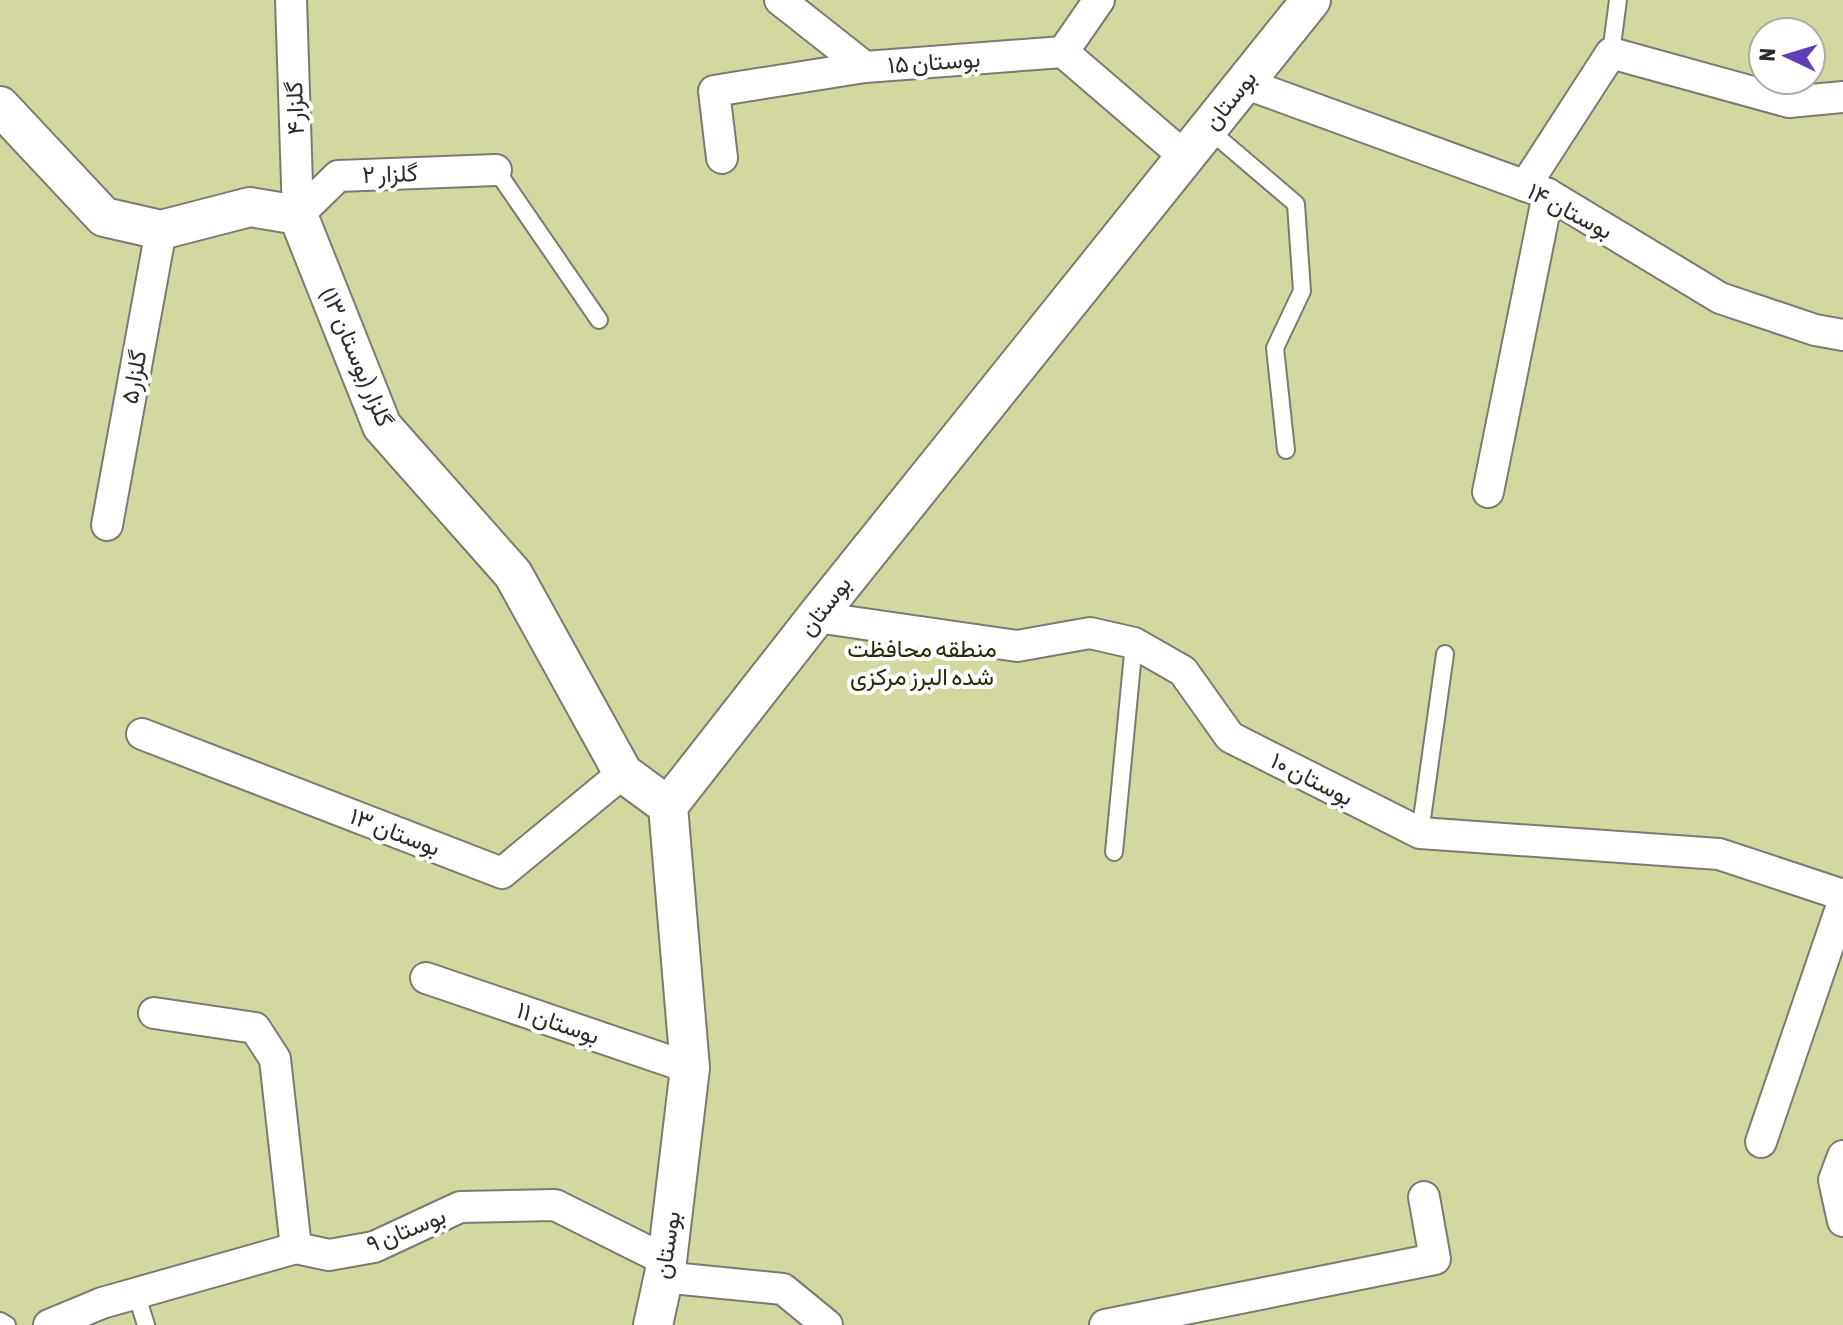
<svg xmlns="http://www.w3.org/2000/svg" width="1843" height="1325" font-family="'Asap Condensed',Vazirmatn,sans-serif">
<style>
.green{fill:#d3d8a1;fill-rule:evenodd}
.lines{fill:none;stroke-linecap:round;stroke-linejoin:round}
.service-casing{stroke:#7a7b70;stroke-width:20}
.minor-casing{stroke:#7a7b70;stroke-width:34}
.tertiary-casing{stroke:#7a7b70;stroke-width:42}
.service{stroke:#fff;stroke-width:16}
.minor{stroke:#fff;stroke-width:30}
.tertiary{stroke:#fff;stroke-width:38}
.labels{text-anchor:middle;stroke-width:8;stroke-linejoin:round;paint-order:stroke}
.street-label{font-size:24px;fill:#2c2c28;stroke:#fff}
.park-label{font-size:24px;fill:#2a2c09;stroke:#fff}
</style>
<rect width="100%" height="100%" fill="#f8f9ec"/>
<path class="green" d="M0,0H1843V1325H0ZM1763,32H1811V80H1763Z"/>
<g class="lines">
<g class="service-casing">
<g id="service">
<path d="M1611,53L1618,0"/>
<path d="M1208,129L1296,204L1302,291L1275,348L1286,450"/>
<path d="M496,170L599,320"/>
<path d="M1420,833L1445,654"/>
<path d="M1114,852L1134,643"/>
<path d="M136,1293L146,1325"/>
<path d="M0,1321L7,1325"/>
</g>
</g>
<g class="minor-casing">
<g id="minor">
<path d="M291,0L298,215"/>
<path d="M780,0L865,67"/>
<path d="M1063,52L1099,0"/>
<path d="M1244,83L1548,194L1720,298L1815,330L1843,335"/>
<path d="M722,158L714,91L865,67L1063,52L1184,156"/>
<path d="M1525,186L1611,53L1789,102L1843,97"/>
<path d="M298,215L338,176L496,170"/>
<path d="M1488,492L1548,194"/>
<path d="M107,525L161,230"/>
<path d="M816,617L1017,646L1090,633L1134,643L1183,671L1230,737L1420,833L1719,854L1843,895"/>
<path d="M142,734L502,873L623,773"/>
<path d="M426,978L690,1068"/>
<path d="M154,1013L255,1028L275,1059L296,1248"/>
<path d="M1761,1142L1843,902"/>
<path d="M1843,1156L1834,1180L1843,1221"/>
<path d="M662,1277L783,1289L827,1325"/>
<path d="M49,1325L102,1303L296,1248L329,1255L374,1247L460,1207L555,1205L667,1261"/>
<path d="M1105,1325L1435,1259L1424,1197"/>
</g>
</g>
<g class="tertiary-casing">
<g id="tertiary">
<path d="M0,106L104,217L161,230L250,207L298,215L382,426L513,574L623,773L668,806"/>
<path d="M653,1325L667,1261L690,1068L668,806L816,617L1311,0"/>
</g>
</g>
<use href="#service" class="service"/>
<use href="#minor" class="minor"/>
<use href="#tertiary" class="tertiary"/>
</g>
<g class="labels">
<g class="street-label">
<text transform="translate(934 62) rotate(-4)" y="8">بوستان ۱۵</text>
<text transform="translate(1230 100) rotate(-51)" y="8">بوستان</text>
<text transform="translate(295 108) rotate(-92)" y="8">گلزار۴</text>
<text transform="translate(390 174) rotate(-2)" y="8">گلزار ۲</text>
<text transform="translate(1570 211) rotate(28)" y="8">بوستان ۱۴</text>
<text transform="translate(357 357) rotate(67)" y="8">گلزار (بوستان ۱۳)</text>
<text transform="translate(134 377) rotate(-80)" y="8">گلزار۵</text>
<text transform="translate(825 606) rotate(-52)" y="8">بوستان</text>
<text transform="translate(1312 779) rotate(27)" y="8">بوستان ۱۰</text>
<text transform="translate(395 832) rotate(21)" y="8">بوستان ۱۳</text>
<text transform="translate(558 1023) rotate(19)" y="8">بوستان ۱۱</text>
<text transform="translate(406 1230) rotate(-22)" y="8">بوستان ۹</text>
<text transform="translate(667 1245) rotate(-81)" y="8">بوستان</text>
</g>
<g class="park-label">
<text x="922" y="657">منطقه محافظت<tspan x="922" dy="28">شده البرز مرکزی</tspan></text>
</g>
</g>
<g transform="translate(1787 56) rotate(274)"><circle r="38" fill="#ffffff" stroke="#ababa9" stroke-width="2"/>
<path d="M0-6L14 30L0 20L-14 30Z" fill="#623eb6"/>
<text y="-12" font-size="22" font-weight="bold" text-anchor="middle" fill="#2c2c28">N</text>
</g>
</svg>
